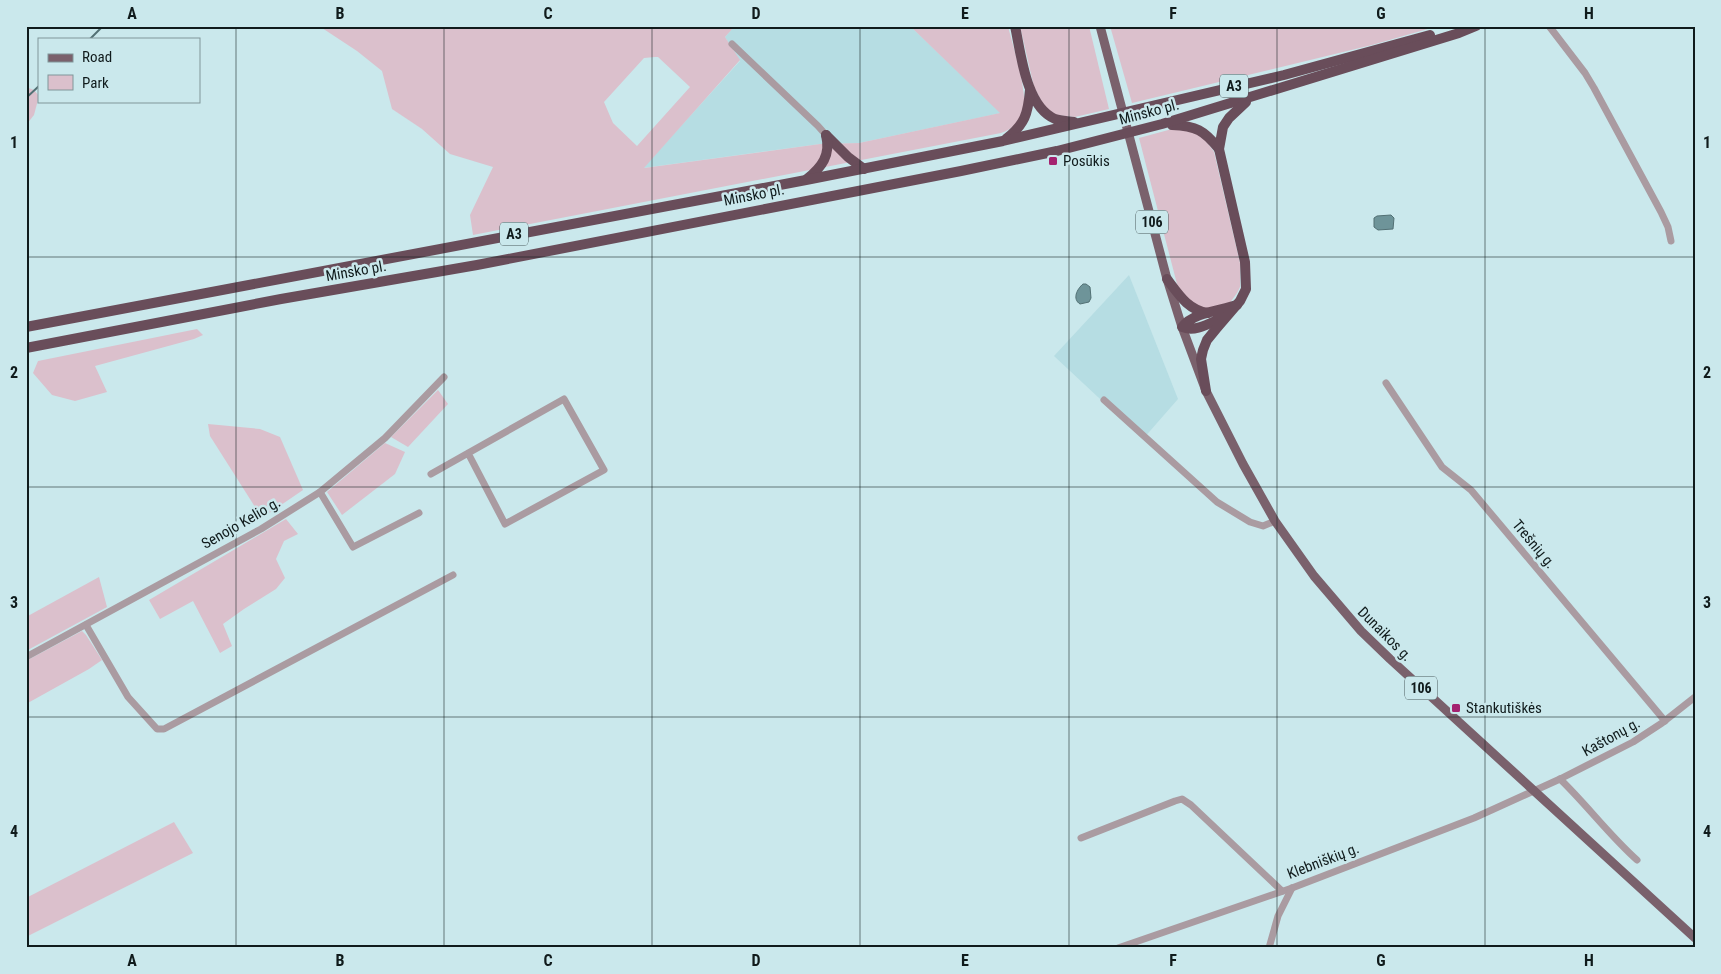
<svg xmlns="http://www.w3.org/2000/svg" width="1721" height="974" font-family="'Roboto Condensed',sans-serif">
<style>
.built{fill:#b6dde3}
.green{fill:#dbc0cc;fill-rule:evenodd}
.water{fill:#6e9499;stroke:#527074}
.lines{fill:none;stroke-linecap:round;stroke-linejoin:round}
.stream{stroke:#527074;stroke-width:2}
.minor{stroke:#aa9ba1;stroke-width:7}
.major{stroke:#7a616c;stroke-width:9}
.highway{stroke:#694d5a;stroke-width:10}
.grid{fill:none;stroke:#101b1c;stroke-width:1;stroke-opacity:0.55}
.poi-dot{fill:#a42270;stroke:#cae8ec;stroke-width:2}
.labels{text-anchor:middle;stroke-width:5;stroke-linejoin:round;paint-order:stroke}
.shield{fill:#cae8ec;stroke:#48585a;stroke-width:1}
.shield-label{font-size:14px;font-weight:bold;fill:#101b1c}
.street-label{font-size:15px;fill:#101b1c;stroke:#cae8ec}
.poi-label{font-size:15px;fill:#101b1c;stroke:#cae8ec;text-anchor:start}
.neatline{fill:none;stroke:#101b1c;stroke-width:2}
.grid-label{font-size:16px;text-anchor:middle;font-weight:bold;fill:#101b1c}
</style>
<rect width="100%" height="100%" fill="#cae8ec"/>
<g class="built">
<path d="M735,26H910L1001,113L859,143L820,144L643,168L740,61L725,37Z"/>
<path d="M1129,275L1178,399L1143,439L1054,356Z"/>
</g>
<g class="green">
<path d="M319,26H735L725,37L740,60L644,168L820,144L859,143L1000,113L910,26H1008C1013,47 1029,95 1023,113C1020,123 1010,130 1001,133L473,235L470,215L493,167L450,154L422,129L392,109L382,71L357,51ZM655,57H658L690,87L637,146L613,123L604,102L644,58Z"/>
<path d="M1020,26H1089L1109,109L1075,117L1056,115L1045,108L1034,87Z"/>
<path d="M1110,26H1438L1372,45L1132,103Z"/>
<path d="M26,87L34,90L39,96L34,115L26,125Z"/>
<path d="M1172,129C1195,132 1200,131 1214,152L1240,263V287L1237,293L1229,304L1207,310L1188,302L1177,284L1139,138Z"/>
<path d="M197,329L203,335L194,339L95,366L107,392L75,401L52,395L33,373L38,361Z"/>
<path d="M438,390L448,404L408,447L391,437Z"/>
<path d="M208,424L260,429L280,437L303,490L262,518L210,436Z"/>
<path d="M385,443L405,452L395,474L342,515L327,492Z"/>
<path d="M286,519L298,534L284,541L276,559L285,578L276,589L244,609L223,624L232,646L220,653L193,601L160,619L149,600Z"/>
<path d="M99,577L107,607L26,651V617Z"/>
<path d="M82,631L86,635L102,660L89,669L26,704V661Z"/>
<path d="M174,822L193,853L26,937V898Z"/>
</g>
<g class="water">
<path d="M1391,215L1394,218L1393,229L1378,230L1374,227V218L1377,216Z"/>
<path d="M1083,284H1086L1090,287L1091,298L1089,302L1080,304C1072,299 1077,289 1083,284Z"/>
</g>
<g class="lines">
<g class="stream">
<path d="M90,39L103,26"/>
<path d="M26,98L39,86"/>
</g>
<g class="minor">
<path d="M1549,26L1585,73L1594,88L1661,212L1668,227L1671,241"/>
<path d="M732,44L818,126L826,135"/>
<path d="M1386,383L1442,467L1471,490L1665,721"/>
<path d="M1104,400L1217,502L1250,522L1263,526L1275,521"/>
<path d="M431,474L564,399L604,470L505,524L468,453"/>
<path d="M320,492L353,547L419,513"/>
<path d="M86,625L128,697L157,729H164L453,575"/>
<path d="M26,657L261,529L320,492L385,438L444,377"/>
<path d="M1560,779C1587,805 1609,835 1637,860"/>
<path d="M1081,838L1175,801L1182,799L1191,805L1282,891"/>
<path d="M1118,948L1292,888L1474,818L1560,779L1633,742L1662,723L1695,697"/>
<path d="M1269,948L1278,916L1292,888"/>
</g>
<path class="major" d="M1100,26L1167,279L1182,327L1206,391L1243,464L1275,521L1314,576L1361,631L1390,659L1695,938"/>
<g class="highway">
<path d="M1015,26C1021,54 1026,107 1055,119C1061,121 1068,121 1074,122"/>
<path d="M1172,125C1196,126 1204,130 1219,149"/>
<path d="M826,135L848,157L864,169"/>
<path d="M1006,139C1025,124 1028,114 1030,90"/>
<path d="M807,179C822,167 831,155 826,135"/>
<path d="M1167,279C1179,295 1188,310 1208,313"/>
<path d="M1224,317C1211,322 1196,333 1182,327C1194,312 1219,311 1237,305"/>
<path d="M26,327L806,180L1003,141L1284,75L1430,35"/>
<path d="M26,348L281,299L477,265L961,171L1057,151L1162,124L1459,33L1476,26"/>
<path d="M1206,391L1201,359L1203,350L1207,340L1216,329L1240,301L1246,289L1245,262L1219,149L1223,127L1229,118L1246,102"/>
</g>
</g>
<path class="grid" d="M236,26V948M444,26V948M652,26V948M860,26V948M1069,26V948M1277,26V948M1485,26V948M26,257H1695M26,487H1695M26,717H1695"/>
<g class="poi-dot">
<rect x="1048" y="156" width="10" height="10" rx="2.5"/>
<rect x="1451" y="703" width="10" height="10" rx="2.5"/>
</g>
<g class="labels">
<g class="shield">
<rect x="1220" y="74.5" width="28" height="23" rx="4"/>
<rect x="1136" y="210.5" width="32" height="23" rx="4"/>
<rect x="500" y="222.5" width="28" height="23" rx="4"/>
<rect x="1405" y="676.5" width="32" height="23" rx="4"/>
</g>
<g class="shield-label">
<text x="1234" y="91">A3</text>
<text x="1152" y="227">106</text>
<text x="514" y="239">A3</text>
<text x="1421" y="693">106</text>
</g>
<g class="street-label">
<text transform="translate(1149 112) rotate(-15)" y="5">Minsko pl.</text>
<text transform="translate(754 195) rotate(-11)" y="5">Minsko pl.</text>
<text transform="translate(356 271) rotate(-10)" y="5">Minsko pl.</text>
<text transform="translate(241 523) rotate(-30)" y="5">Senojo Kelio g.</text>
<text transform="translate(1534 544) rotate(50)" y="5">Trešnių g.</text>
<text transform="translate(1385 634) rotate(45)" y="5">Dunaikos g.</text>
<text transform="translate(1611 737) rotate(-29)" y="5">Kaštonų g.</text>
<text transform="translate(1323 861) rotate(-21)" y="5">Klebniškių g.</text>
</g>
<g class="poi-label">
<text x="1063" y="166">Posūkis</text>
<text x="1466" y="713">Stankutiškės</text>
</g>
</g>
<rect width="1721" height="974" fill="none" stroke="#cae8ec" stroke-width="55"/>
<rect x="38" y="38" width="162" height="65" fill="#cae8ec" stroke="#809699"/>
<rect x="48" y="54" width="25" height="8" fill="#7a616c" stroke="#809699"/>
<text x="82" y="62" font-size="15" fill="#101b1c">Road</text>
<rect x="48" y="75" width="25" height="15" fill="#dbc0cc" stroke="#809699"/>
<text x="82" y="88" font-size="15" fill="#101b1c">Park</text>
<rect x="28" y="28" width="1666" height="918" class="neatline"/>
<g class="grid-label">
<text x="132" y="19">A</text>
<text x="340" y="19">B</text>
<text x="548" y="19">C</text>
<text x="756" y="19">D</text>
<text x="965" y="19">E</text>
<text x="1173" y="19">F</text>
<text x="1381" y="19">G</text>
<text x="1589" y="19">H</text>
<text x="14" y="148">1</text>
<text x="1707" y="148">1</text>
<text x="14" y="378">2</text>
<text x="1707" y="378">2</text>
<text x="14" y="608">3</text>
<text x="1707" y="608">3</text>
<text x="14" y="837">4</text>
<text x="1707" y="837">4</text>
<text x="132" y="966">A</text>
<text x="340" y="966">B</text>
<text x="548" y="966">C</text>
<text x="756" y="966">D</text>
<text x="965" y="966">E</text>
<text x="1173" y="966">F</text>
<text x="1381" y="966">G</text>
<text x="1589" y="966">H</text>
</g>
</svg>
